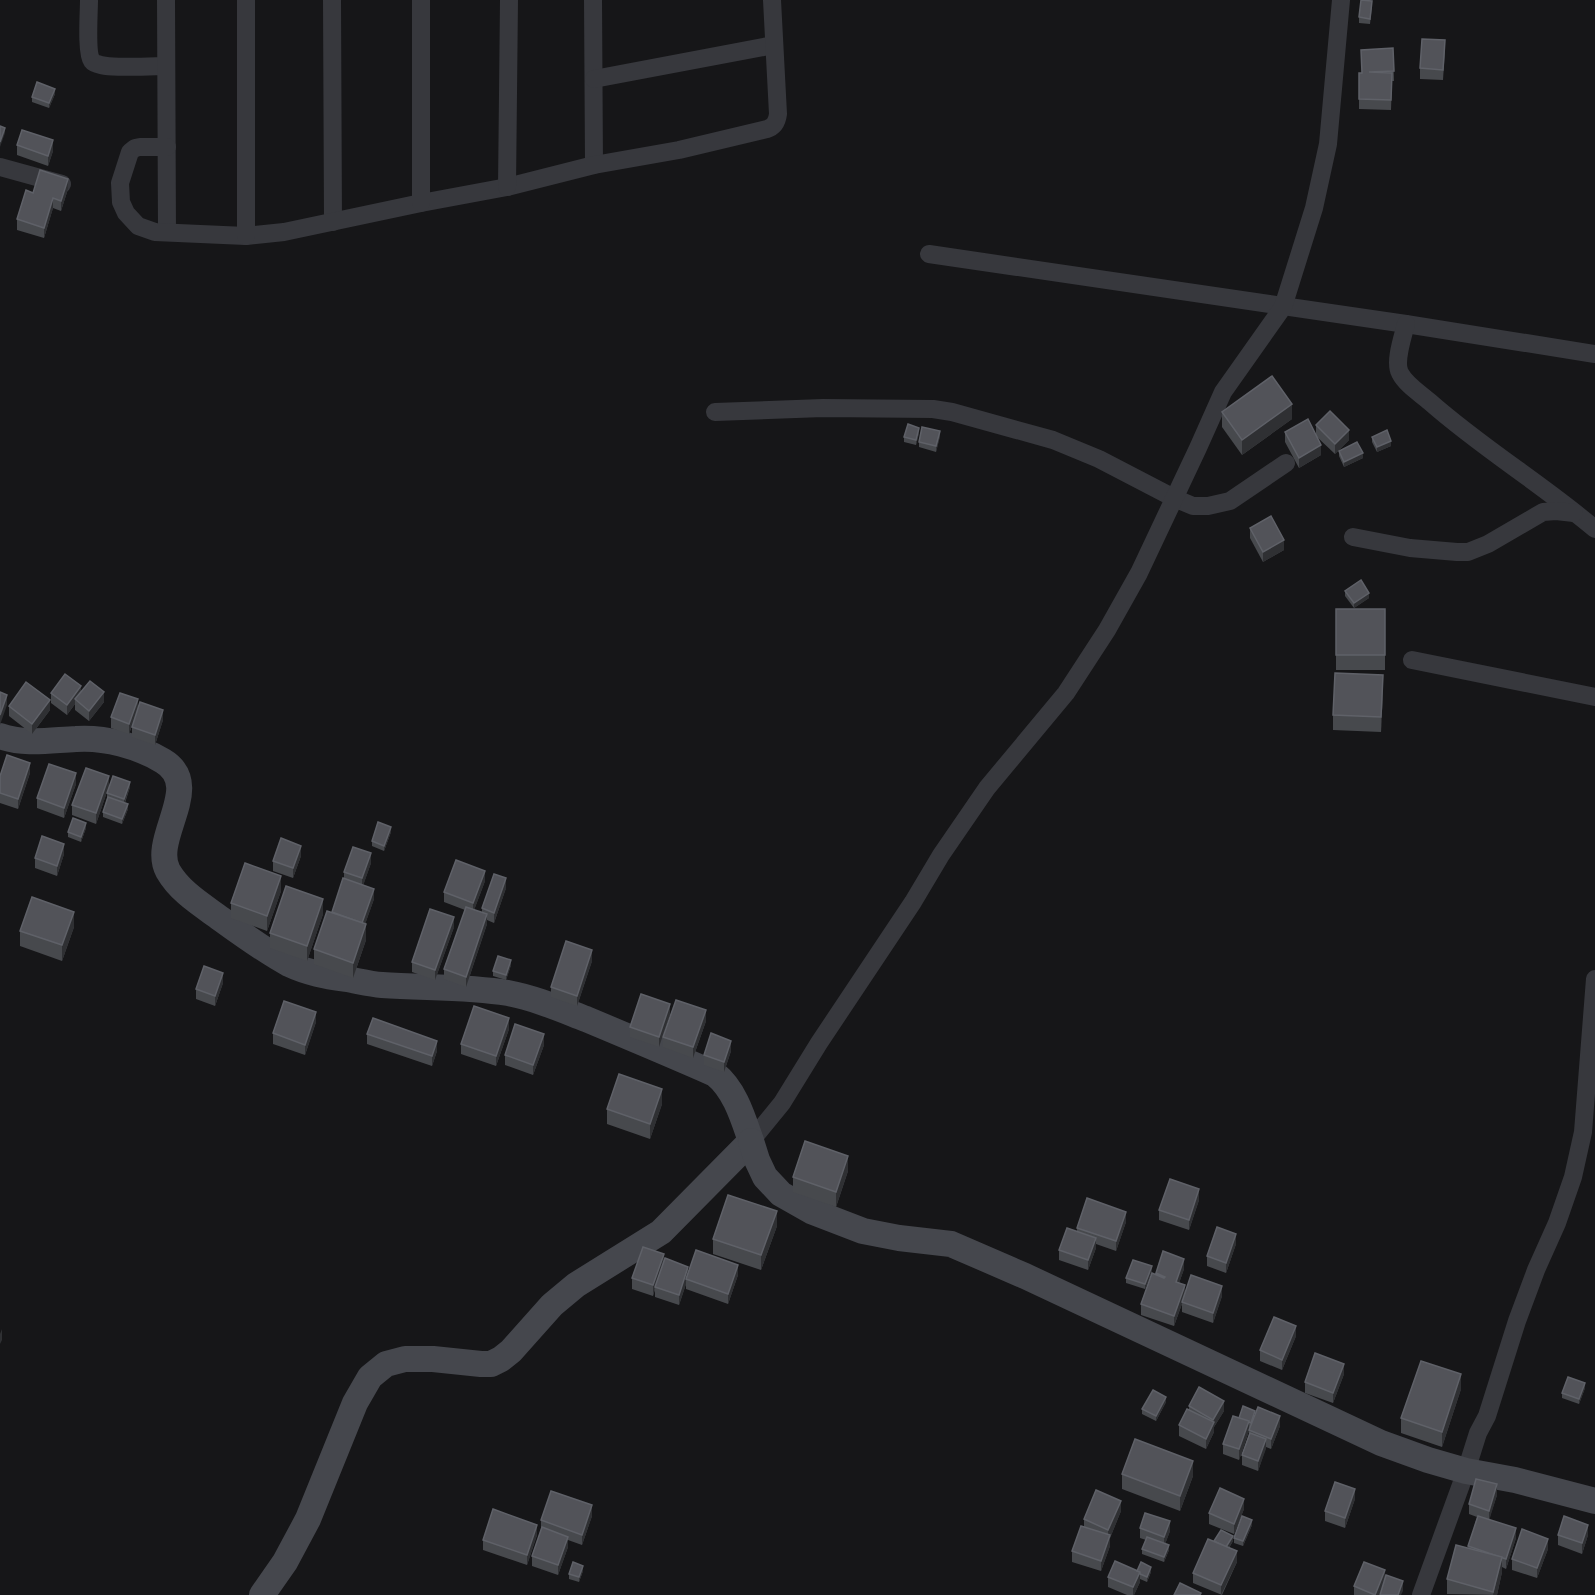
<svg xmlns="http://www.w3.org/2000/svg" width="1595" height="1595" font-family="Mulish,sans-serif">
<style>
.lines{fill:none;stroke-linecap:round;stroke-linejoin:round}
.street{stroke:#37383d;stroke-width:18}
.secondary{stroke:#45474d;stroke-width:26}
.wall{fill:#47494d}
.shaded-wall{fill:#2f3033}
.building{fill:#525359;stroke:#5f6168;stroke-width:1.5}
</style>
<rect width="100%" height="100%" fill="#161618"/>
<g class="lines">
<g class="street">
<path d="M89,0C89,12 86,53 92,61C98,70 154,66 166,66"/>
<path d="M166,0L167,232"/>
<path d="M332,0L333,222"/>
<path d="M593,0L594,165"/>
<path d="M594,79L774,45"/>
<path d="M167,147H140L135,148L130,152L120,183L121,202L126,213L138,226L155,232L246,236L284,232L421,203L507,187L594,165L679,150L767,129C774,127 777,122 778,114L772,0"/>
<path d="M0,167L62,184"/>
<path d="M507,187L509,0"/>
<path d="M421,203V0"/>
<path d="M246,236V0"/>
<path d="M929,254L1406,324L1595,354"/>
<path d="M1406,324C1403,336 1394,362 1400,373C1406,385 1421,394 1430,402C1482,448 1542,484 1595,529"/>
<path d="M715,412L823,408L933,409L952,412L1053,440L1099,459L1174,498L1193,506H1208L1230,501L1286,463"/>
<path d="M1353,537L1410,548L1457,552H1468L1488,544L1543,512L1556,511L1574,513"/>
<path d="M1412,660L1595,697"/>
<path d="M751,1141L782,1103L819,1043L913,902L941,855L987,788L1066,693L1107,630L1139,573L1198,448L1223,392L1283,307L1314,208L1328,144L1341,0"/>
<path d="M1421,1595L1466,1471L1478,1433L1487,1416L1517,1321L1536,1270L1557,1223L1573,1177L1583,1132L1595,979"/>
</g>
<g class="secondary">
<path d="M0,736C25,745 51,740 76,739C105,737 138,746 163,761C205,786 150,838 168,871C180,892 202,905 221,919C243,935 265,951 289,964C308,973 326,976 346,979C358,981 370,984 382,985C424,988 466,986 508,993C535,998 560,1009 586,1019C629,1037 672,1055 715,1074C735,1090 743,1118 751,1141L661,1232L576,1285L552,1305L511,1351L501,1359L491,1364H481L433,1359H405L386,1364L370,1377L355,1403L308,1519L285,1562L262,1595"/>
<path d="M751,1141L757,1160L765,1177L781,1194L811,1211L863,1231L899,1238L951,1244L1025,1276L1381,1443L1428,1460L1466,1471L1515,1480L1595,1501"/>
</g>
</g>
<g class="wall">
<path d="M1372,6L1370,24L1359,23V17Z"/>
<path d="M1393,48L1394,81H1392L1391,110L1359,109V73H1362Z"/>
<path d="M1445,50L1443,80L1420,79V68Z"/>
<path d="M55,94L49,108L32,102V97Z"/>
<path d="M17,145L53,151L48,166L17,155Z"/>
<path d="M68,189L61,211L53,208L44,238L17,230V219L33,193Z"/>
<path d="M1222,412L1292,419L1242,455L1222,427Z"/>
<path d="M1316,425L1349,440L1335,454L1316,436Z"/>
<path d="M1285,432L1321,455L1299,468L1285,442Z"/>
<path d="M919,433L916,445L904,442V437Z"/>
<path d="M940,436L936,452L919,447V442Z"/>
<path d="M1372,437L1391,446L1377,452L1372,442Z"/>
<path d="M1339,451L1363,458L1344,467L1339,456Z"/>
<path d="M1250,528L1284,550L1263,562L1250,538Z"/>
<path d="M1345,591L1369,598L1354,608L1345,596Z"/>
<rect x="1336" y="609" width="49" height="61"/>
<path d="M1383,691L1381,732L1333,730V715Z"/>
<path d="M81,692L104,702L89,721L75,710V704L67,715L51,703V693Z"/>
<path d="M9,706L50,710L32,734L9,716Z"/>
<path d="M138,709L163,720L155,745L132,737V727L134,720L129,734L111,728V717Z"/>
<path d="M30,773L18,809L0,803V776Z"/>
<path d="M76,784L64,818L37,808V798Z"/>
<path d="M109,786L96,824L72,815V805Z"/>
<path d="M130,787L125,803L128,809L122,824L103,817V812L107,798V793Z"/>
<path d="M86,828L81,842L68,837V832Z"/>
<path d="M391,832L384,851L372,846V841Z"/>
<path d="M64,854L57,876L35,868V858Z"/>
<path d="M301,856L293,878L273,871V861Z"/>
<path d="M371,863L363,885L374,899L365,924L366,940L353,978L314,964V949L332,912L344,879V872Z"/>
<path d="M485,881L474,910L482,912V908L506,888L494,923L487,920V924L466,987L444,979V969L465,910L444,902V892Z"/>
<path d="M281,891L267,931L231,918V903Z"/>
<path d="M323,914L307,961L270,948V933Z"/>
<path d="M74,927L62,961L20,946V931Z"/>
<path d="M454,927L435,980L412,972V962Z"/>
<path d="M592,961L577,1006L551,997V987Z"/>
<path d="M511,965L506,980L493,976V971Z"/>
<path d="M223,983L215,1006L196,999V989Z"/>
<path d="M670,1014L659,1047L630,1037V1027Z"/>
<path d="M706,1021L693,1058L663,1047V1037Z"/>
<path d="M316,1022L305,1055L273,1044V1033Z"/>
<path d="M509,1029L496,1066L461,1054V1044Z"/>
<path d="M367,1034L437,1051L432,1066L367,1044Z"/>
<path d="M544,1045L533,1075L505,1065V1055Z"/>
<path d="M731,1051L724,1072L704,1065V1055Z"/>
<path d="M662,1104L650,1139L607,1124V1109Z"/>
<path d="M848,1171L836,1207L793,1192V1177Z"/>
<path d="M1199,1200L1189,1230L1159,1220V1210Z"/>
<path d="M1126,1222L1116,1251L1096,1244V1248L1088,1270L1059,1260V1250L1077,1232V1228Z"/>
<path d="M777,1226L761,1270L713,1254V1239Z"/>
<path d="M1236,1244L1226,1273L1207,1266V1256Z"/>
<path d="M664,1261L688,1272L738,1275L728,1304L686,1289V1284L679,1305L655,1297V1290L653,1296L632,1289V1278Z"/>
<path d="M1184,1269L1179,1283L1185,1293L1222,1296L1213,1323L1182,1312V1304L1174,1326L1141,1315V1304L1156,1273Z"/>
<path d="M1152,1271L1145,1289L1126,1283V1278Z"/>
<path d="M1296,1336L1282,1370L1260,1361V1350Z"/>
<path d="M1344,1374L1333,1403L1305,1393V1382Z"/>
<path d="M1585,1388L1579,1404L1562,1398V1393Z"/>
<path d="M1461,1389L1442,1447L1401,1433V1418Z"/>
<path d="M1166,1402L1156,1421L1142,1414V1409Z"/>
<path d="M1189,1406L1224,1411L1214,1427V1432L1206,1449L1179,1436V1425L1189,1409Z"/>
<path d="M1255,1415L1280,1426L1271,1449L1266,1447L1258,1471L1242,1465V1455L1249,1435V1431L1239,1460L1223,1454V1444L1239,1418Z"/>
<path d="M1122,1474L1193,1476L1180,1511L1122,1489Z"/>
<path d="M1497,1495L1489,1519L1516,1538L1506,1569L1502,1567V1572L1497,1595L1447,1594V1579L1468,1548L1477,1517L1469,1514V1504Z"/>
<path d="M1355,1499L1345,1528L1325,1521V1511Z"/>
<path d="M1244,1509L1234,1534L1209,1524V1513Z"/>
<path d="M1121,1511L1110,1538V1546L1101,1571L1072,1562V1551L1084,1527V1519Z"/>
<path d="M592,1516L582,1545L568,1540V1547L558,1575L532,1566V1556L541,1529V1520Z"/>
<path d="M1252,1525L1243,1546L1234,1543V1538Z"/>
<path d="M1140,1528L1170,1531L1165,1544L1169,1550L1164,1562L1142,1554V1549L1146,1540L1140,1538Z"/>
<path d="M537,1535L527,1565L483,1550V1540Z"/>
<path d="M1558,1535H1588L1582,1554L1558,1545Z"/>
<path d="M1233,1541L1229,1548L1237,1562L1222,1595L1193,1583V1573L1214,1542Z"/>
<path d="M1548,1549L1537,1578L1512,1570V1559Z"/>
<path d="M583,1571L579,1582L569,1579V1574Z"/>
<path d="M1137,1571L1151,1572L1147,1582L1140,1579V1582L1134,1595H1127L1108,1587V1577Z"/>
<path d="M1385,1579L1403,1591L1382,1588L1379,1595H1354V1586Z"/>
</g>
<g class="shaded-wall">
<path d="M55,89V94L49,108V103Z"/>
<path d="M5,128V133L0,147V142Z"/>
<path d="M53,140V151L48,166V156Z"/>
<path d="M68,179V189L61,211V201Z"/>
<path d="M53,198V208L44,238V228Z"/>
<path d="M1292,404V419L1242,455V440Z"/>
<path d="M919,428V433L916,445V440Z"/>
<path d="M1349,430V440L1335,454V444Z"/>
<path d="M940,431V436L936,452V446Z"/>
<path d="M1391,441V446L1377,452V447Z"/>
<path d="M1321,445V455L1299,468V458Z"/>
<path d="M1363,453V458L1344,467V462Z"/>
<path d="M1284,540V550L1263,562V552Z"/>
<path d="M1369,593V598L1354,608V603Z"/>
<path d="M1383,675V691L1381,732V717Z"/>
<path d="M81,686V696L75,699V704L67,715V705Z"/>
<path d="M104,692V702L89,721V711Z"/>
<path d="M7,695V705L0,725V715Z"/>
<path d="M138,699V709L129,734V724Z"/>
<path d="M50,700V710L32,734V724Z"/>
<path d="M163,710V720L155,745V735Z"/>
<path d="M30,763V773L18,809V799Z"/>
<path d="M76,773V784L64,818V808Z"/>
<path d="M109,776V786L96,824V813Z"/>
<path d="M130,782V787L124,804V799Z"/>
<path d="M128,804V809L122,824V819Z"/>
<path d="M86,823V828L81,842V837Z"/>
<path d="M391,827V832L384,851V846Z"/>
<path d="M64,844V854L57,876V866Z"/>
<path d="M301,846V856L293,878V868Z"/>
<path d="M371,853V863L362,889V878Z"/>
<path d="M485,871V881L473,913V903Z"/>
<path d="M281,876V891L267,931V916Z"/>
<path d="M506,878V888L494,923V913Z"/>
<path d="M374,889V899L362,933V923Z"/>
<path d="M323,899V914L307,961V946Z"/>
<path d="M74,912V927L62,961V945Z"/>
<path d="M487,914V924L466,987V977Z"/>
<path d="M454,917V927L435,980V970Z"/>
<path d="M366,924V940L353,978V963Z"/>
<path d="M592,950V961L577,1006V996Z"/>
<path d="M511,960V965L506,980V975Z"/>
<path d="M223,973V983L215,1006V996Z"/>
<path d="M670,1004V1014L659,1047V1037Z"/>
<path d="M706,1010V1021L693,1058V1047Z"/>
<path d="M316,1012V1022L305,1055V1045Z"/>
<path d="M509,1018V1029L496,1066V1056Z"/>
<path d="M544,1034V1045L533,1075V1065Z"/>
<path d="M437,1041V1051L432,1066V1056Z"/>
<path d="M731,1041V1051L724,1072V1062Z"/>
<path d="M662,1089V1104L650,1139V1124Z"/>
<path d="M848,1156V1171L836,1207V1192Z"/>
<path d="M1199,1189V1200L1189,1230V1220Z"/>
<path d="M777,1211V1226L761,1270V1255Z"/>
<path d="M1126,1212V1222L1116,1251V1241Z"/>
<path d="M1236,1234V1244L1226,1273V1263Z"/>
<path d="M1096,1238V1248L1088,1270V1260Z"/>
<path d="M664,1254V1264L655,1287L653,1296V1285Z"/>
<path d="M1184,1259V1269L1176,1292V1282Z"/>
<path d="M738,1265V1275L728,1304V1294Z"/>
<path d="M1152,1266V1271L1145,1289V1284Z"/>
<path d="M688,1267V1277L686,1279V1284L679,1305V1295Z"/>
<path d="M1185,1285V1295L1174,1326V1316Z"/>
<path d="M1222,1286V1296L1213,1323V1313Z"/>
<path d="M1296,1326V1336L1282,1370V1360Z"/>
<path d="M2,1329V1340L0,1344V1334Z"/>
<path d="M1344,1364V1374L1333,1403V1393Z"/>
<path d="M1461,1374V1389L1442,1447V1432Z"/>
<path d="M1585,1383V1388L1579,1404V1399Z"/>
<path d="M1166,1397V1402L1156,1421V1416Z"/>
<path d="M1224,1401V1411L1214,1427V1432L1206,1449V1439L1213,1425V1420Z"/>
<path d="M1280,1416V1426L1271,1449V1439Z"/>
<path d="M1249,1421V1431L1239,1460V1449Z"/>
<path d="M1266,1439V1449L1258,1471V1461Z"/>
<path d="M1193,1461V1476L1180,1511V1496Z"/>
<path d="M1497,1484V1495L1489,1521V1511Z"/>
<path d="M1355,1489V1499L1345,1528V1518Z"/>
<path d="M1244,1499V1509L1234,1534V1524Z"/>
<path d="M1121,1501V1511L1110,1538V1546L1101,1571V1561L1108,1539V1530Z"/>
<path d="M592,1505V1516L582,1545V1535Z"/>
<path d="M1252,1520V1525L1243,1546V1541Z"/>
<path d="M1170,1521V1531L1164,1547V1537Z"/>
<path d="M537,1525V1535L527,1565V1555Z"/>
<path d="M1588,1525V1535L1582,1554V1543Z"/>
<path d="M1516,1528V1538L1506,1569V1559Z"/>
<path d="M1233,1536V1541L1226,1552V1547Z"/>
<path d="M568,1537V1547L558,1575V1565Z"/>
<path d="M1548,1539V1549L1537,1578V1568Z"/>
<path d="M1169,1545V1550L1164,1562V1557Z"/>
<path d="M1237,1551V1562L1221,1595V1585Z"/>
<path d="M1502,1557V1572L1497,1595H1493Z"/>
<path d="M583,1566V1571L579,1582V1577Z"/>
<path d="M1151,1567V1572L1147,1582V1577Z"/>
<path d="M1385,1570V1581L1379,1595H1375Z"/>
<path d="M1140,1572V1582L1134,1595H1133V1587Z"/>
<path d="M1403,1581V1591L1401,1595H1398Z"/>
</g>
<g class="building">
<path d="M1361,0L1372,1L1370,19L1359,17Z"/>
<path d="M1422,39L1445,40L1443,70L1420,68Z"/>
<path d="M1393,48L1394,71L1369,72L1392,73L1391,100L1359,99V73H1362L1361,50Z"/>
<path d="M37,82L55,89L49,103L32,97Z"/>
<path d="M0,126L5,128L0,142Z"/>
<path d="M22,130L53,140L48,156L17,145Z"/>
<path d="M40,170L68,179L61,201L53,198L44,228L17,219L26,190L33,193Z"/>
<path d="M1272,376L1292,404L1242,440L1222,412Z"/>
<path d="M1330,411L1349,430L1335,444L1316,425Z"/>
<path d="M1308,419L1321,445L1299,458L1285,432Z"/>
<path d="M908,424L919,428L916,440L904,437Z"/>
<path d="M922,427L940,431L936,446L919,442Z"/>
<path d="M1387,430L1391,441L1377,447L1372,437Z"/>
<path d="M1357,442L1363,453L1344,462L1339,451Z"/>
<path d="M1271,516L1284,540L1263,552L1250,528Z"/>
<path d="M1361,580L1369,593L1354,603L1345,591Z"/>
<rect x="1336" y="609" width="49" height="46"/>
<path d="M1335,673L1383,675L1381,717L1333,715Z"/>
<path d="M65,674L81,686L67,705L51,693Z"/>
<path d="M90,681L104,692L89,711L75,699Z"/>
<path d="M26,682L50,700L32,724L9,706Z"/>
<path d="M0,692L7,695L0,715Z"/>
<path d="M120,693L138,699L129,724L111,717Z"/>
<path d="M140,702L163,710L155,735L132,727Z"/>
<path d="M7,755L30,763L18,799L0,793V776Z"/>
<path d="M49,764L76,773L64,808L37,798Z"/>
<path d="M86,768L109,776L96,813L72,805Z"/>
<path d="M113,776L130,782L124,799L107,793Z"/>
<path d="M108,797L128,804L122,819L103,812Z"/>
<path d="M73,818L86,823L81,837L68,832Z"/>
<path d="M378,822L391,827L384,846L372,841Z"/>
<path d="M42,836L64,844L57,866L35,858Z"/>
<path d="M281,838L301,846L293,868L273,861Z"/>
<path d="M353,847L371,853L362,878L344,872Z"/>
<path d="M456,860L485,871L473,903L444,892Z"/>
<path d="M245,863L281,876L267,916L231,903Z"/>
<path d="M494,874L506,878L494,913L482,908Z"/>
<path d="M343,878L374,889L362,923L332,912Z"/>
<path d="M286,886L323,899L307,946L270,933Z"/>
<path d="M32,897L74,912L62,945L20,931Z"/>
<path d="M466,907L487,914L466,977L444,969Z"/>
<path d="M430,909L454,917L435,970L412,962Z"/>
<path d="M327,911L366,924L353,963L314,949Z"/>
<path d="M566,941L592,950L577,996L551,987Z"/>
<path d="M498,956L511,960L506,975L493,971Z"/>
<path d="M204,966L223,973L215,996L196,989Z"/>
<path d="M641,994L670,1004L659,1037L630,1027Z"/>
<path d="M676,1000L706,1010L693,1047L663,1037Z"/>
<path d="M284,1001L316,1012L305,1045L273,1033Z"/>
<path d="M474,1006L509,1018L496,1056L461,1044Z"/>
<path d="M373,1018L437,1041L432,1056L367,1034Z"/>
<path d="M515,1024L544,1034L533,1065L505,1055Z"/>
<path d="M711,1033L731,1041L724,1062L704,1055Z"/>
<path d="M619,1074L662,1089L650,1124L607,1109Z"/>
<path d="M805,1141L848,1156L836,1192L793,1177Z"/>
<path d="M1170,1179L1199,1189L1189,1220L1159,1210Z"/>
<path d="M728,1195L777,1211L761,1255L713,1239Z"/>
<path d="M1087,1198L1126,1212L1116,1241L1077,1228Z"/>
<path d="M1217,1227L1236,1234L1226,1263L1207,1256Z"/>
<path d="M1067,1228L1096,1238L1088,1260L1059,1250Z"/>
<path d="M643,1247L664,1254L653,1285L632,1278Z"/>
<path d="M696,1250L738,1265L728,1294L686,1279Z"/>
<path d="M1163,1251L1184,1259L1176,1282L1185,1285L1174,1316L1141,1304L1152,1273L1164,1278L1165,1277L1156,1273Z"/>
<path d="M665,1258L688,1267L679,1295L655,1287Z"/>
<path d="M1133,1260L1152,1266L1145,1284L1126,1278Z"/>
<path d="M1191,1275L1222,1286L1213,1313L1182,1302Z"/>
<path d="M1274,1317L1296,1326L1282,1360L1260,1350Z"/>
<path d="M1315,1353L1344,1364L1333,1393L1305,1382Z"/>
<path d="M1421,1361L1461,1374L1442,1432L1401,1418Z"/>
<path d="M1568,1377L1585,1383L1579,1399L1562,1393Z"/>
<path d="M1199,1387L1224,1401L1213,1420L1189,1406Z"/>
<path d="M1153,1390L1166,1397L1156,1416L1142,1409Z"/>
<path d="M1243,1406L1255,1411L1251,1423L1239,1418Z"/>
<path d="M1258,1407L1280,1416L1271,1439L1249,1430Z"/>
<path d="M1187,1409L1214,1422L1206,1439L1179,1425Z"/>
<path d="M1233,1416L1249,1421L1239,1449L1223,1444Z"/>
<path d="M1250,1433L1266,1439L1258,1461L1242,1455Z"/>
<path d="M1135,1439L1193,1461L1180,1496L1122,1474Z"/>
<path d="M1476,1479L1497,1484L1489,1511L1469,1504Z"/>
<path d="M1335,1482L1355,1489L1345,1518L1325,1511Z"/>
<path d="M1220,1488L1244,1499L1234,1524L1209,1513Z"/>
<path d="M1096,1490L1121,1501L1108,1530L1084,1519Z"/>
<path d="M551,1491L592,1505L582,1535L541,1520Z"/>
<path d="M493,1509L537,1525L527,1555L483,1540Z"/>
<path d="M1145,1513L1170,1521L1164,1537L1140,1528Z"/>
<path d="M1242,1516L1252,1520L1243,1541L1234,1538Z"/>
<path d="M1478,1516L1516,1528L1506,1559L1468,1546Z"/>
<path d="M1564,1516L1588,1525L1582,1543L1558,1535Z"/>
<path d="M1081,1526L1110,1535L1101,1561L1072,1551Z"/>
<path d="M542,1527L568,1537L558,1565L532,1556Z"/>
<path d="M1522,1529L1548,1539L1537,1568L1512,1559Z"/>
<path d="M1221,1530L1233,1536L1226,1547L1214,1541Z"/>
<path d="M1147,1537L1169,1545L1164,1557L1142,1549Z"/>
<path d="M1208,1539L1237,1551L1221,1585L1193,1573Z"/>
<path d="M1456,1545L1502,1557L1493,1592L1447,1579Z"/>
<path d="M1115,1561L1140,1572L1133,1587L1108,1577Z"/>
<path d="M573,1562L583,1566L579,1577L569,1574Z"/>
<path d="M1141,1562L1151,1567L1147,1577L1140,1574V1572L1137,1571Z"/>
<path d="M1364,1562L1385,1570L1375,1595L1354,1586Z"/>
<path d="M1386,1575L1403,1581L1398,1595H1380Z"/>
<path d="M1180,1583L1201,1593L1200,1595H1174Z"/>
</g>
</svg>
